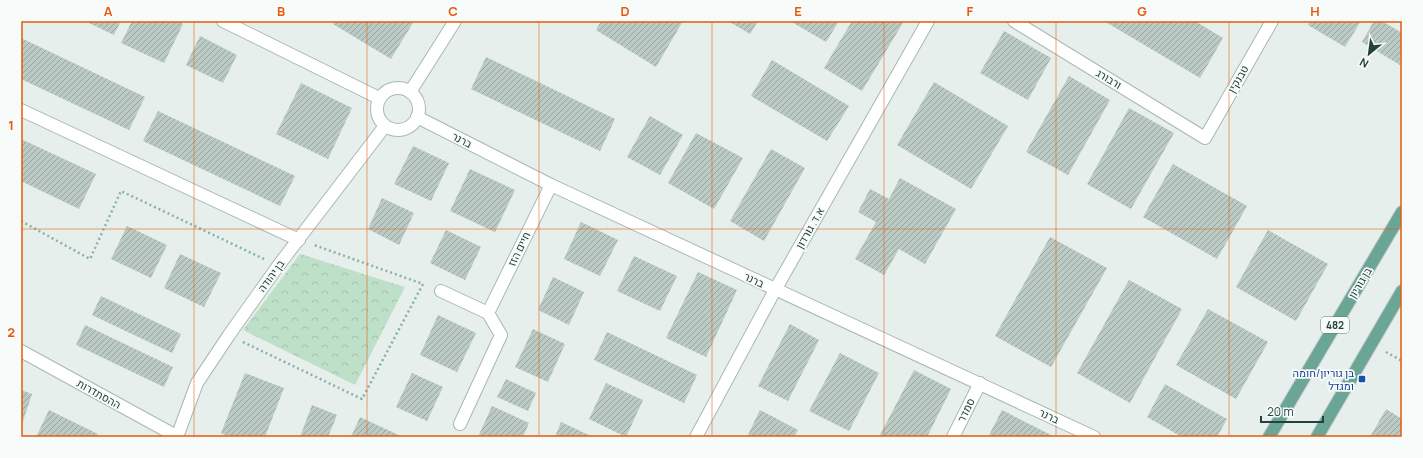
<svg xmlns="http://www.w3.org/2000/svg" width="1423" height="458" font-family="Manrope,Heebo,sans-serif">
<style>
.park{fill:url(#park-crowns)}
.building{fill:url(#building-hatch)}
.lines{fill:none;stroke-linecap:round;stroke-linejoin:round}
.minor-casing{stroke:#a8b8b2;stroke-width:14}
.primary-casing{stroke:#c2cac8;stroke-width:14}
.path{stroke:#86b3a5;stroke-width:2.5;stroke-dasharray:2 3;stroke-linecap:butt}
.minor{stroke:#fff;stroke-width:12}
.primary{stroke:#6aa596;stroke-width:12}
.grid{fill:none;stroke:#e8590c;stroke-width:1;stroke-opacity:0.55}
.transit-dot{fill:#1a4fb4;stroke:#f7fbf9;stroke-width:1.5}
.labels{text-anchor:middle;stroke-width:3.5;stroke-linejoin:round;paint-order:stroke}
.shield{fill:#f7fbf9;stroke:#637a73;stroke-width:1}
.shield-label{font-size:10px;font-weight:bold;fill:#24423a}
.street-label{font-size:11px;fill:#24423a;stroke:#f7fbf9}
.transit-label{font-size:11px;fill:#164399;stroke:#f7fbf9;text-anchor:end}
.neatline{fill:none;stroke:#e8590c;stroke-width:1.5}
.grid-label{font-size:13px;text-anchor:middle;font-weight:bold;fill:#e8590c}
</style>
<defs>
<pattern id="park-crowns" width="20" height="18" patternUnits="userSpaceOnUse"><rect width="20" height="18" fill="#bfe0c8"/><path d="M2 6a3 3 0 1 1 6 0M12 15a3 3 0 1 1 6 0" fill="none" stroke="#a4c1ad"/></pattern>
<pattern id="building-hatch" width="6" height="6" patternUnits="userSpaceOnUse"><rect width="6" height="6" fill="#bbcac4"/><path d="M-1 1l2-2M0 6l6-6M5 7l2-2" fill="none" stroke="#98a6a0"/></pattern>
</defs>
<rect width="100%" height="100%" fill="#e6efeb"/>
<path class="park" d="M300,254L405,287L355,385L243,330Z"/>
<g class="building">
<path d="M85,21H121L114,35Z"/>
<path d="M132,21H178L183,24L164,63L121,43Z"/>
<path d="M335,21H414L391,59L333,24Z"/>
<path d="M601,21H683L656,67L596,30Z"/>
<path d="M728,21H758L750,34Z"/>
<path d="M790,21H839L826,42Z"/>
<path d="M852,21H904L862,91L824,68Z"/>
<path d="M1104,21H1195L1223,38L1200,78Z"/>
<path d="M1310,21H1361L1345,47L1308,25Z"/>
<path d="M1374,21H1382L1402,33L1400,65L1362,42Z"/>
<path d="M1004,31L1051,58L1028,100L980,73Z"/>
<path d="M200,36L237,55L223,83L186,65Z"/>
<path d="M21,38L145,97L129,130L21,79Z"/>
<path d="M486,57L615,119L600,151L471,89Z"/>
<path d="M772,60L849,106L827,141L751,96Z"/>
<path d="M1069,76L1110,100L1068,175L1026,152Z"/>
<path d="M934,82L1008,126L971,189L897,145Z"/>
<path d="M301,83L352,108L328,159L276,134Z"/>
<path d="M1129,108L1174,133L1131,209L1087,184Z"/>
<path d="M158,111L295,176L280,206L143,141Z"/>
<path d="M650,116L683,135L660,175L627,157Z"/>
<path d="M696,133L743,158L714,209L668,183Z"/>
<path d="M21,139L96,174L79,209L21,181Z"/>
<path d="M413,146L449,163L431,201L394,184Z"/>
<path d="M771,149L805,168L764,241L730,221Z"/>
<path d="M1173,164L1247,206L1217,259L1143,217Z"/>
<path d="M470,169L515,190L495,232L450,211Z"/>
<path d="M900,178L956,209L925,264L899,249L884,275L855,259L876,222L858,212L870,189L889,199Z"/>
<path d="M382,198L414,213L399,245L368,229Z"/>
<path d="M581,222L618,240L600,276L564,259Z"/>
<path d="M127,226L167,245L151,278L111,259Z"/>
<path d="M446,230L481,247L465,280L430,263Z"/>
<path d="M1268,230L1328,264L1296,321L1236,287Z"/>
<path d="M1050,237L1107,268L1051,367L995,336Z"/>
<path d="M180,254L221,273L204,307L164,288Z"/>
<path d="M634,256L677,276L660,311L617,291Z"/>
<path d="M698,272L737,290L706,357L666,338Z"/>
<path d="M553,277L584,292L569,325L538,310Z"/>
<path d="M1129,280L1182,309L1130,403L1077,373Z"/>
<path d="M101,296L181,334L172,353L92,315Z"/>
<path d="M1208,309L1268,342L1236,399L1176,365Z"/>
<path d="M438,315L476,333L457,372L420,355Z"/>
<path d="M790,324L819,340L788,401L758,386Z"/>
<path d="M85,325L173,367L164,387L76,345Z"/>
<path d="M533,329L565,344L548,382L515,367Z"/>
<path d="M607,332L697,375L684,403L594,360Z"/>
<path d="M840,353L879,373L849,431L809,411Z"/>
<path d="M914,370L951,389L927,437H879Z"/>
<path d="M245,373L284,388L265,437H229L221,433Z"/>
<path d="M412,373L443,387L427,421L396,407Z"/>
<path d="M506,379L536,393L528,411L497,397Z"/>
<path d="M606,383L643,400L626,437L589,419Z"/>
<path d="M1165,384L1227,419L1217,437H1182L1147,417Z"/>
<path d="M21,390L32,394L21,427Z"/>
<path d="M312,405L337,415L328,437H300Z"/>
<path d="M492,406L529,423L523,437H478Z"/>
<path d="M1386,409L1402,419V437H1370Z"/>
<path d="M49,410L98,434L96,437H36Z"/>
<path d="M760,410L798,430L794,437H747Z"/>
<path d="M1002,410L1053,436V437H988Z"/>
<path d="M360,417L403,437H351Z"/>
<path d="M561,422L593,437H555Z"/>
</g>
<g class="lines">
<g class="minor-casing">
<g id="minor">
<path d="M223,21L379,98"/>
<path d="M1014,21L1205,138L1272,21"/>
<circle cx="398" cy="109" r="21"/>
<path d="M410,92L455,21"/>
<path d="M21,110L299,240"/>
<path d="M417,117L551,185L1094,437"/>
<path d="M441,291L488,313"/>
<path d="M21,351L178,437"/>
<path d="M460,424L501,335L488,313L551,185"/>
<path d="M177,437L197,383L229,335L278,266L385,126"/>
<path d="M696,437L775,290L928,21"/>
<path d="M953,437L980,383"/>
</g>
</g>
<g class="primary-casing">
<g id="primary">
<path d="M1269,437L1402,212"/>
<path d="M1317,437L1402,291"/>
</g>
</g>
<g class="path">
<path d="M21,221L90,259L121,191L264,259"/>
<path d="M243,342L362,399L423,284L314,245"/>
<path d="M1386,352L1402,361"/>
</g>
<use href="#minor" class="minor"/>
<use href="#primary" class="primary"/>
</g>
<path class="grid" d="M194,21V437M367,21V437M539,21V437M712,21V437M884,21V437M1056,21V437M1229,21V437M21,229H1402"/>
<rect class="transit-dot" x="1358" y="375" width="8" height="8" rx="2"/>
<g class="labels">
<rect class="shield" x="1321" y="317" width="28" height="16" rx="3"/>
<g class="shield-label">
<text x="1335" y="329">482</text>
</g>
<g class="street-label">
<text transform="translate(1109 79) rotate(31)" y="4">ורבורג</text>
<text transform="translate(1238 79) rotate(-60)" y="4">טבנקין</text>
<text transform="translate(462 140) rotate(27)" y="4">ברנר</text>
<text transform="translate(810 228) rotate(-60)" y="4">א.ד. גורדון</text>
<text transform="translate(519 249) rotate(-64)" y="4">חיים הזז</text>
<text transform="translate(271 276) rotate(-54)" y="4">בן יהודה</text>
<text transform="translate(754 280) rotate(25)" y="4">ברנר</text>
<text transform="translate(1360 283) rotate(-59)" y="4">בן גוריון</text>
<text transform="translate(99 394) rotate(29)" y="4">ההסתדרות</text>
<text transform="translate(966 410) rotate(-64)" y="4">סמדר</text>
<text transform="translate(1049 416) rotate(25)" y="4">ברנר</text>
</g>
<g class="transit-label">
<text x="1354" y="377">בן גוריון/חומה<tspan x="1354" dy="13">ומגדל</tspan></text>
</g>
</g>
<rect width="1423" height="458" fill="none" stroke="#f7fbf9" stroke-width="44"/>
<g transform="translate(1369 54) rotate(209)" stroke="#f7fbf9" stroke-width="3" paint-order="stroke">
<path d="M0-3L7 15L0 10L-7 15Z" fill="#24423a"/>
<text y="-6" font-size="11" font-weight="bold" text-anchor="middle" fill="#24423a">N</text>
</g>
<path d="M1261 416v6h62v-6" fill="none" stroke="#24423a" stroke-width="2"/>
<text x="1267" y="416" font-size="12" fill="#24423a" stroke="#f7fbf9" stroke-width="3" paint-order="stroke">20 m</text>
<rect x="22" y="22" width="1379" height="414" class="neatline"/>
<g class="grid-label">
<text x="108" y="16">A</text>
<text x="281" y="16">B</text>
<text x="453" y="16">C</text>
<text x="625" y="16">D</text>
<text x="798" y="16">E</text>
<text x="970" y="16">F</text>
<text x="1142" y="16">G</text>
<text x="1315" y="16">H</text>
<text x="11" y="130">1</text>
<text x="11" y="337">2</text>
</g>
</svg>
